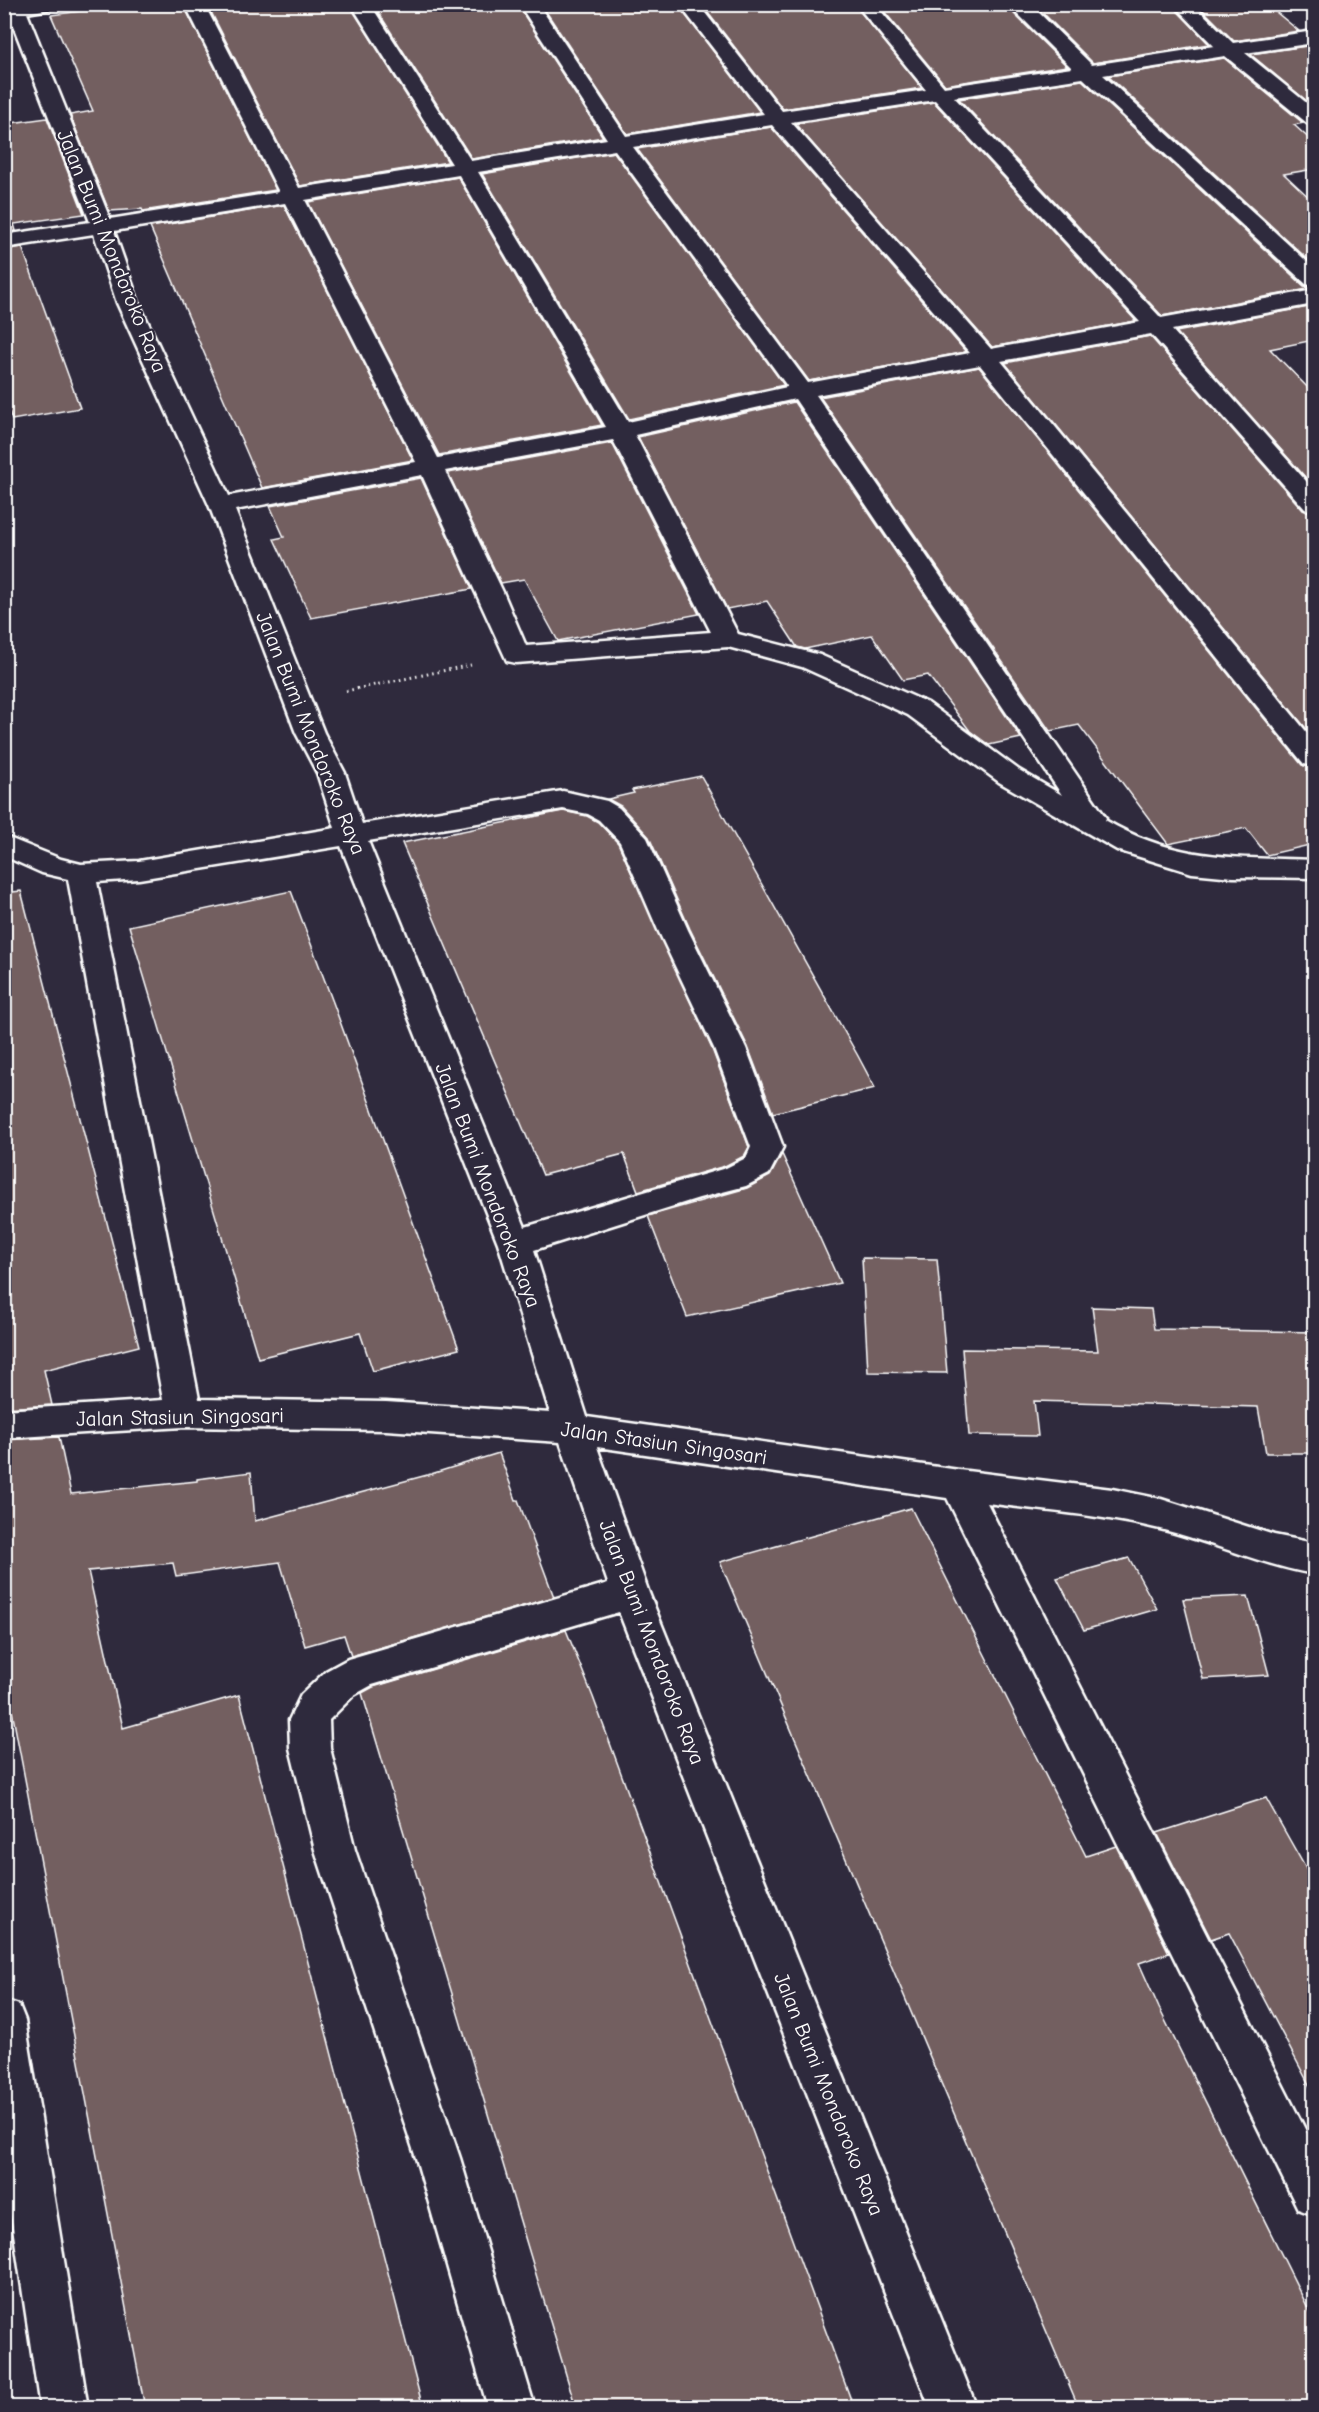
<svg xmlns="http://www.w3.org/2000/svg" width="1319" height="2412" font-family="'Comic Neue',sans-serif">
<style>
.building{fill:#735e61;stroke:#fff;stroke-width:1.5}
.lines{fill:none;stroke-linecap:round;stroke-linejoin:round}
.minor-casing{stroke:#fff;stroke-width:5}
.path{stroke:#fff;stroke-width:3;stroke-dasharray:1.5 4;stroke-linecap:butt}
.minor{fill:#2f2a3d;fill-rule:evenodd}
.labels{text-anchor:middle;stroke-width:4.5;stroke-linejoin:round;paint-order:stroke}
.street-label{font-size:21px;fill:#fff;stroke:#2f2a3d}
</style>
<rect width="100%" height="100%" fill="#2f2a3d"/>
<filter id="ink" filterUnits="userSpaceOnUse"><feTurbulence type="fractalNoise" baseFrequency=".0167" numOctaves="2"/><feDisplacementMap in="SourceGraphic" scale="12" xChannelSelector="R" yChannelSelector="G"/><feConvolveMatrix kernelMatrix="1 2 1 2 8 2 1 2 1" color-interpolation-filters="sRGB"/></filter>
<g filter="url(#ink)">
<g class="building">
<path d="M183,4L276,190L143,211L142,209L109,211L70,115L93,111L51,15L126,5Z"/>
<path d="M207,4H349L448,162L300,186Z"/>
<path d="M373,4H517L603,137L472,159Z"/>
<path d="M541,4H677L760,112L627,134Z"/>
<path d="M701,4H854L922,88L783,109Z"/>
<path d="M878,4H1013L1014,14L1067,66L945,85Z"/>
<path d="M1034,4H1171L1209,44L1093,63Z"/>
<path d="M1197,4H1266L1299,31L1234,41Z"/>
<path d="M1314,45V107L1250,54Z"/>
<path d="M1224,58L1303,123L1294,125L1314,143V169L1284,174L1314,202V265L1108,76Z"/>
<path d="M1082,80L1304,286L1313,288L1162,316L959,99Z"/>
<path d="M934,102L1136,321L992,347L795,124Z"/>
<path d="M47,118L84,214L14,224L16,231L4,233V124Z"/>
<path d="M771,127L966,352L809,381L637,149Z"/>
<path d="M614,152L784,385L629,419L482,174Z"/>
<path d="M458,177L602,425L439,455L308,202Z"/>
<path d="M284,205L413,460L262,488L150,227Z"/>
<path d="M22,247L80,408L12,420L4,396V250Z"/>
<path d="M1314,306V340L1270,349L1314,394V487L1176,332Z"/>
<path d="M1150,336L1303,510L1314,513V738L1005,363Z"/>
<path d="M979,367L1302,765L1314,768V844L1267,855L1246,828L1168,844L1079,725L1050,731L820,397Z"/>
<path d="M794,402L1021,738L989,745L970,731L928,675L903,680L872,635L805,649L797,647L767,601L727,609L638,437Z"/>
<path d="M612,443L699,614L558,641L524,579L501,583L448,473Z"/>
<path d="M421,478L472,589L311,618L274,539L284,537L270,506Z"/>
<path d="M701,776L858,1056L875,1088L773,1113L748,1047L690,929L649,837L621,806L608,799L634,793L632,790Z"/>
<path d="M563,811L587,816L598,822L618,843L712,1049L749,1147L744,1156L725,1166L638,1191L624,1154L543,1175L402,843Z"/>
<path d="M21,891L139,1346L44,1370L52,1405L4,1408V893Z"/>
<path d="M291,891L334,1005L459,1349L373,1371L360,1333L258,1358L129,926Z"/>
<path d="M782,1154L840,1283L687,1317L648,1216L747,1188L770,1176Z"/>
<path d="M862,1258L937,1259L947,1373L868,1372Z"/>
<path d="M1092,1307L1151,1309L1154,1329L1314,1332V1453H1266L1258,1407L1034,1401L1038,1436L969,1435L962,1349L1098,1351Z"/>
<path d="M59,1437L71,1494L197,1481V1479L251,1472L255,1521L431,1474L499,1453L516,1500H518L554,1597L351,1656L344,1635L305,1646L280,1562L176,1576L173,1563L88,1571L123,1728L239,1695L423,2408H145L4,1669V1440Z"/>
<path d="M911,1508L1086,1856L1116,1846L1169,1953L1139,1963L1159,2008L1314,2320V2408H1079L720,1562Z"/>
<path d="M1129,1558L1157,1609L1084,1630L1057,1578Z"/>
<path d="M1248,1596L1269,1675L1203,1679L1183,1599Z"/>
<path d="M566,1630L593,1697L854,2408H576L362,1693L373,1687Z"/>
<path d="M1266,1798L1314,1883V2094L1229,1933L1211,1939L1157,1833Z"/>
</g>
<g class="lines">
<g class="minor-casing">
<g id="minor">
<path d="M4,4H57L55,8L27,13L110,219L279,192L185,4H204L299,188L452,164L351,4H370L471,161L607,139L519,4H538L626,136L764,114L679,4H698L782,111L926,90L856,4H875L944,87L1072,68L1016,12L1014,8L1016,4H1030L1092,65L1214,46L1173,4H1193L1233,43L1314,31V43L1245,53L1314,109V125L1307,123L1225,56L1103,75L1314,268V286L1306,284L1083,78L954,97L1161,318L1314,290V304L1172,330L1314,490V511L1305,509L1151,334L1001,361L1314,741V766L1304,764L980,365L816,395L1102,812L1106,818L1105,820C1176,862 1236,857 1314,860V878L1233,877L1192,873L1117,850L999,782L908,715L802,667L728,647L516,663L507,661L422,475L235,510L324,733L345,773L362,824L563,791L607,801L619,808L647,838L688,930L746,1048L783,1147L769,1174L746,1186L699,1198L534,1250L587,1417L959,1470L1112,1489L1161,1499L1274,1535L1314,1543V1574C1258,1564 1213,1542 1160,1529C1103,1515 1044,1511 987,1503L1314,2147V2215L1298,2209L947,1498L597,1447L649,1593L977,2408H930L619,1612L372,1685L354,1695L329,1720L330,1748L355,1850L460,2158L535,2408H488L416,2158L315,1850L290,1748L289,1720L301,1695L326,1671L348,1659L608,1583L560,1442L386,1430L183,1427L4,1438V1410L163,1400L68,879L42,873L4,856V836L61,859L81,864L139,861L335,828L317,773L296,733L209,505L117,303L94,234L4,248V235L90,222L9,15L4,16ZM935,100L1140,322L991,349L791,122ZM772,125L970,353L808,383L633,147ZM615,150L787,386V387L628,422L478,172ZM459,175L606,427L438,458L305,200ZM285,203L416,462L229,496L139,303L114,231ZM795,399L1062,795L1019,770L928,703L820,655L738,634L635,435ZM613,440L711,632L526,646L503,592L445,471ZM563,809L588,814L599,820L620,842L658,930L714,1048L751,1147L746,1158L726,1168L525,1227L368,841ZM341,846L498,1243L550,1413L386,1402L199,1399L97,882L139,879Z"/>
<path d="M4,2000L19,2005L25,2020L88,2408H40L4,2167Z"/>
</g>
</g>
<path class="path" d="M346,691L471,665"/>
<use href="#minor" class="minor"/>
</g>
</g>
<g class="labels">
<g class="street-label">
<text transform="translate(112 251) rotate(68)" y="7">Jalan Bumi Mondoroko Raya</text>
<text transform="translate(311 733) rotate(68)" y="7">Jalan Bumi Mondoroko Raya</text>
<text transform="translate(488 1185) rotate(69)" y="7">Jalan Bumi Mondoroko Raya</text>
<text transform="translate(180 1417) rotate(-1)" y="7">Jalan Stasiun Singosari</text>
<text transform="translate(664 1443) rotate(8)" y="7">Jalan Stasiun Singosari</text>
<text transform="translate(652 1642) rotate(69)" y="7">Jalan Bumi Mondoroko Raya</text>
<text transform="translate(829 2094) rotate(68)" y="7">Jalan Bumi Mondoroko Raya</text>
</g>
</g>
<rect width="1319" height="2412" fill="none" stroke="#2f2a3d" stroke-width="24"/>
<rect x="12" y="12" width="1295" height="2388" fill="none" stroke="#fff" stroke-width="2" filter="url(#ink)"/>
</svg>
